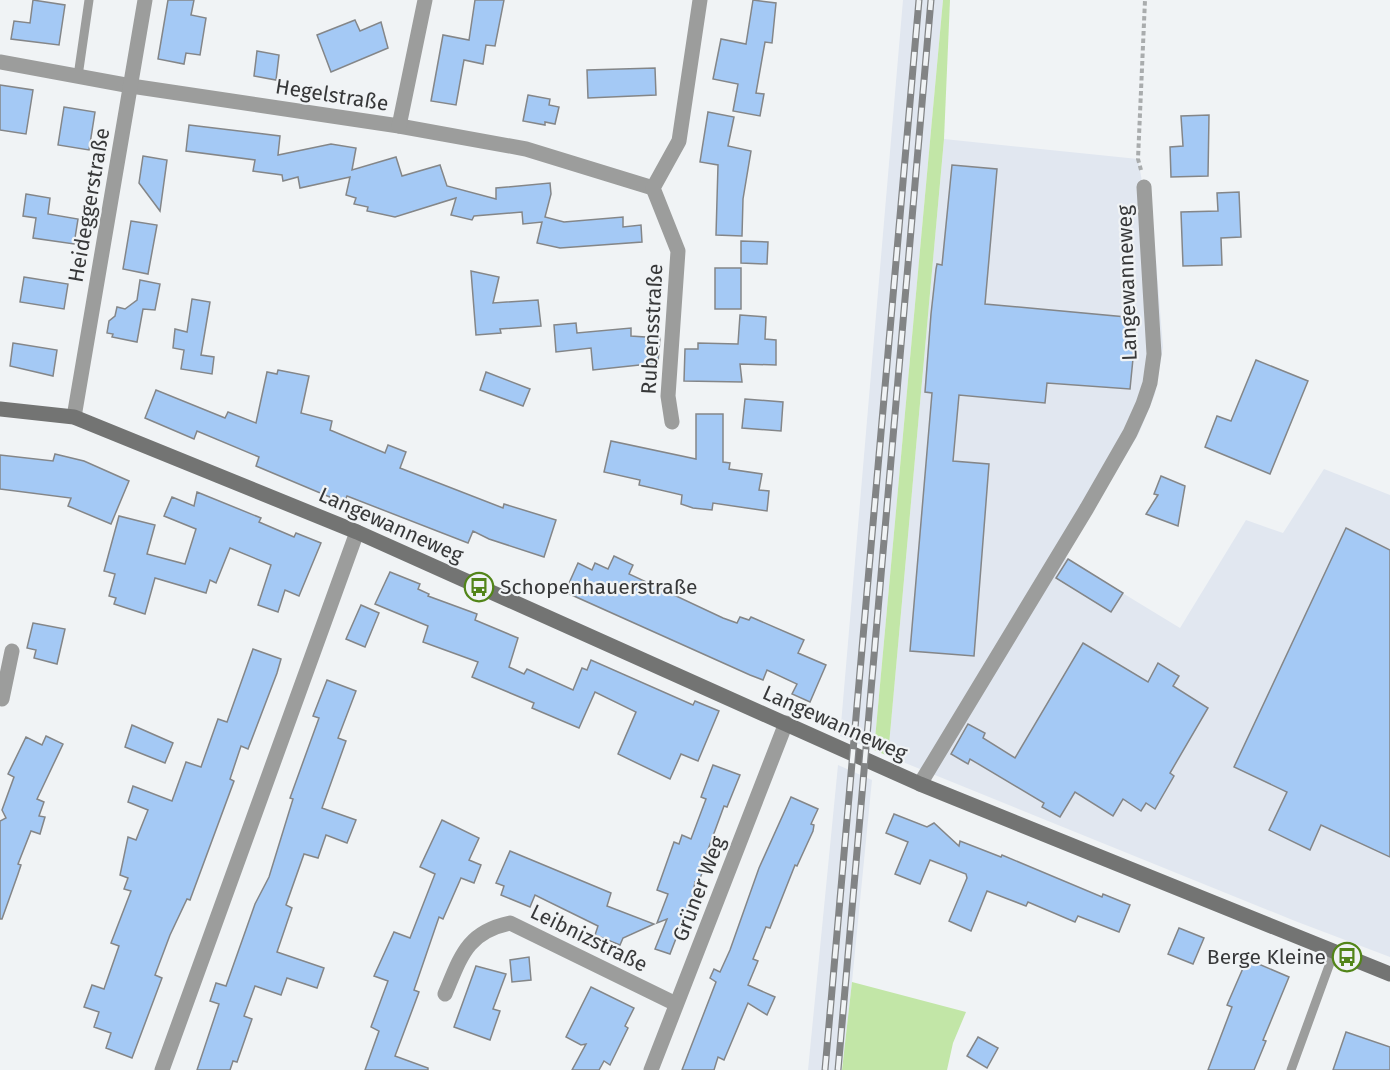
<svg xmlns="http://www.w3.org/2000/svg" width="1390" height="1070" font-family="'Fira Sans',sans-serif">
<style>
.built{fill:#e1e7f0}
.green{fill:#c2e6a7}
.building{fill:#a4c9f5;stroke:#848688;stroke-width:1.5}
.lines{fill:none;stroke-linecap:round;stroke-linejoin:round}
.path{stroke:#a9acad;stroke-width:4;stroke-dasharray:4.5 3;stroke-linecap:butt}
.lane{stroke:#9c9d9c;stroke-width:9}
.street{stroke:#9c9d9c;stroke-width:15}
.secondary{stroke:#737473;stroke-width:15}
.rail-casing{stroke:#828485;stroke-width:7}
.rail{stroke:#f0f3f5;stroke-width:4.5;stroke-dasharray:14;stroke-linecap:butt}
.labels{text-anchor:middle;stroke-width:4.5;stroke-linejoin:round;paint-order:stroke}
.street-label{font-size:21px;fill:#373839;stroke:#f0f3f5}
.poi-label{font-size:21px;fill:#373839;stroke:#f0f3f5;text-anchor:start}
</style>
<rect width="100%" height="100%" fill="#f0f3f5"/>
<g class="built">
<path d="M903,0H943L874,750L840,736Z"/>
<path d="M944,139L1138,159L1156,260L1163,347L1155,394L1139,433L1065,558L1180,628L1246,520L1283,533L1324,469L1390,495V957L1295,921L888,756Z"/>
<path d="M838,765L872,780L852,982L842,1070H808Z"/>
</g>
<g class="green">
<path d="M943,0H950L944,139L888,756L874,750Z"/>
<path d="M852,982L966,1012L953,1043L947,1070H842Z"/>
</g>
<g class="building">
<path d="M33,0L65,5L59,45L11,39L14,21L30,23Z"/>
<path d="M168,0H194L191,15L206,18L200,55L186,53L184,64L158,59Z"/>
<path d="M475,0H504L495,46L486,45L483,64L464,60L456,105L431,101L443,35L469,40Z"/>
<path d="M753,0L776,3L772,43L765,42L756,93L764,94L760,116L733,111L738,84L713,79L721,39L746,44Z"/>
<path d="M355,20L360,31L381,22L388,48L331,72L317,35Z"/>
<path d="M257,51L279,55L276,80L254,76Z"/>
<path d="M655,68L656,95L588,98L587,70Z"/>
<path d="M0,85L33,90L26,134L0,130Z"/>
<path d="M528,95L550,99L549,105L559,107L555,124L545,122V125L523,121Z"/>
<path d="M64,107L95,112L89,150L58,145Z"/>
<path d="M708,112L734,117L728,146L751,151L743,199L742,236L716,235L718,165L700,162Z"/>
<path d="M1209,115L1208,176L1171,177L1170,147L1183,146L1181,116Z"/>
<path d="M189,125L280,136L278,155L331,144L356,148L352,170L396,157L402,176L440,165L447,186L496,199V188L550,183L551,194L545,217L564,222L623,217V227L641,225L642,242L560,248L537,243L542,222L523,224L522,212L474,216L472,220L451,215L456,198L395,217L367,211L368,207L354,204L356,198L346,195L350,177L300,188L298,177L283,181L282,175L253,171L255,160L186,151Z"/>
<path d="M143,156L167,160L160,211L139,183Z"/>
<path d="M952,165L997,169L985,304L1137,318L1130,389L1047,383L1045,403L959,395L953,461L989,464L974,656L910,651L932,393L925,392L931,314L936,269L937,264L942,265Z"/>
<path d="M1239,192L1241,237L1221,238L1222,265L1183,266L1181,212L1218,211L1217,193Z"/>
<path d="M26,194L50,198L48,214L78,219L74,244L33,238L36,218L23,216Z"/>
<path d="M131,221L157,225L148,274L123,269Z"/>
<path d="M741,241L768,242L767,264L741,263Z"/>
<rect x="715" y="268" width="26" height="41"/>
<path d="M471,271L499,277L493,303L538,300L541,326L500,329L501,333L476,335Z"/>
<path d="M24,277L68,284L64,309L20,302Z"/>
<path d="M140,280L160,284L155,310L143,309L137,342L112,337L113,334L107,333L109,321L115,316L117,307L125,309L137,300Z"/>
<path d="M192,299L210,302L201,355L214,357L212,374L181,369L184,350L173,348L175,329L187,332Z"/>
<path d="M740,315L766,317L765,339L776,340V365L740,364L742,382L684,381L685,349H698V343L738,344Z"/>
<path d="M576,323L577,333L631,328V336L660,338L658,363L593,370L591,348L556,352L554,325Z"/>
<path d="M13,343L57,350L53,376L10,366Z"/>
<path d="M1256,360L1308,381L1270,474L1205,447L1217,416L1231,421Z"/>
<path d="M278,370L309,376L301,413L332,421L330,430L385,453L388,445L406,452L400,468L503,508L504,504L556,520L544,557L489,539L473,531L468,543L347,496L344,503L256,466L259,457L197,431L194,439L145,418L156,390L225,418L228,412L256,423L267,372L277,374Z"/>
<path d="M486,372L530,389L523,406L480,390Z"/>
<path d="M745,399L783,402L781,431L742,428Z"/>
<path d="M696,414H723V462L730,463L729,469L762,474L759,490L769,491L767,511L713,503L712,510L693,508L681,504L682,495L639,485L640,480L604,472L611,441L696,459Z"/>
<path d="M55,454L84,461L129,481L111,524L68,506L71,498L0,489V455L53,461Z"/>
<path d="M1161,476L1185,486L1178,526L1146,514L1158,495L1154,494Z"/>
<path d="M197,492L261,518L259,522L294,537L296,533L321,543L299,596L285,590L278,612L258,605L271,565L230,548L216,583L210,580L206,593L155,578L145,614L114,604L116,598L109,596L115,574L104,571L119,516L155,525L147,554L185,564L196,529L164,516L172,497L194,506Z"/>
<path d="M1346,528L1390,550V857L1321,825L1310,850L1269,830L1287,792L1234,767Z"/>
<path d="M614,556L633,565L629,574L723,618L737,623L740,617L749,620L751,617L804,640L798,653L826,665L810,702L792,694L797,684L767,670L763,680L750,675L565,592L578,563L592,570L595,563L608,569Z"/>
<path d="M1068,559L1123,593L1111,612L1056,578Z"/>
<path d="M390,572L420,584L418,589L429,594L428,596L477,614L475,620L518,638L509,667L524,674L527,669L573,690L582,668L587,670L591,660L693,705L695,701L719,711L698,761L681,754L670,779L618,754L636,712L595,692L579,728L532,708L534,703L472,677L478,662L423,642L428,626L375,604Z"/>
<path d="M361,605L379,613L365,647L346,639Z"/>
<path d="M33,623L65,629L57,664L34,658L36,650L27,648Z"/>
<path d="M1083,643L1148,682L1158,663L1179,676L1173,686L1208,708L1170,773L1174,776L1155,809L1146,803L1141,811L1123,799L1113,816L1075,792L1060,817L1042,807L1044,803L970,759L968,764L951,754L968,724L985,733L983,738L1015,758Z"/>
<path d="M253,649L281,659L277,673L248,749L241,746L230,779L234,781L190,900L187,899L170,935L155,975L162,978L132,1058L106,1048L111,1033L94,1027L99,1012L84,1007L92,985L104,989L119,946L111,943L131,891L124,889L128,878L120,875L128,837L136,840L148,810L128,802L133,786L172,801L186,762L201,767L218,719L227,722Z"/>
<path d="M327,680L356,691L338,738L346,741L322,808L356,820L347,843L326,835L318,858L304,854L286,905L292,908L277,952L324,968L317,988L287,978L281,995L255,986L244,1016L252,1019L237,1062L233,1061L230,1070H197L219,1004L210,1001L216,983L226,986L255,904L269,877L293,799L290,798L319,718L313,716Z"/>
<path d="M132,725L173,743L165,763L125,747Z"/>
<path d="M46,736L63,744L37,799L44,802L39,816L45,817L40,834L31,831L18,864L21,865L18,874L2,919H0V821L6,818L2,810L14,777L8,774L26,737L42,745Z"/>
<path d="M713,765L740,775L727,807L724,806L706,855L709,856L698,883L695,882L690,910H687L670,954L655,949L667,919L657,923L668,894L657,890L674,842L679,844L682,835L691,839L706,799L701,797Z"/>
<path d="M791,797L818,809L811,824L814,825L813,831L797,866L795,865L770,928L766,927L753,959L758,961L748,985L775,997L767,1015L748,1003L724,1060L718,1057L714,1070H682L716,982L710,978L714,969L720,972L730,950L759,868Z"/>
<path d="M894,814L927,827L934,823L959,846L960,841L1001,857L1002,855L1102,897L1103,894L1130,905L1119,932L1078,916L1075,922L1028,902L1026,906L987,891L971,931L949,921L967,878L966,874L930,860L920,884L895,874L908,842L886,833Z"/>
<path d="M442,820L479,838L469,860L481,865L474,883L461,878L443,919L439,917L414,990L419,992L395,1056L428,1068V1070H365L379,1031L371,1027L388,981L374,976L394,932L410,938L435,874L420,867Z"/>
<path d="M510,851L611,893L607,906L654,924L623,938L620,945L595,935L598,926L535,895L530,907L501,895L504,886L496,883Z"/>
<path d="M1179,928L1204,938L1193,964L1168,954Z"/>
<path d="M529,957L531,980L512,982L510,960Z"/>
<path d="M1247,959L1289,977L1263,1040L1266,1041L1254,1070H1208L1232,1007L1227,1005Z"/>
<path d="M476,966L506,974L493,1009L500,1011L490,1040L454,1027Z"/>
<path d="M591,987L634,1008L625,1026L628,1028L610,1065L604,1061L599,1070H572L586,1044L581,1045L566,1037Z"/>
<path d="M1346,1032L1390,1047V1070H1333Z"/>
<path d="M978,1037L998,1048L987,1068L967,1056Z"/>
</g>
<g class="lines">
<path class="path" d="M1141,170L1138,159L1145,0"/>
<g class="lane">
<path d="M78,76L89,0"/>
<path d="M1291,1070L1334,952"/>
</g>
<g class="street">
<path d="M0,62L131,86L399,126L526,149L653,188"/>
<path d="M399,126L425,0"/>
<path d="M74,417L145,0"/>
<path d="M672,422L668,396L678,251L653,188L679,141L700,0"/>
<path d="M2,699L12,651"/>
<path d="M920,784L1087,508L1130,433L1143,404L1150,383L1154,354L1144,187"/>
<path d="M445,994C461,956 467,932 510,923L676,1004"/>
<path d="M162,1070L357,532"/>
<path d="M651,1070L786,723"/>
</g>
<path class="secondary" d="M0,409L74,417L357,532L920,784L1390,974"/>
<g class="rail-casing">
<g id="rail">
<path d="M825,1070L919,0"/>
<path d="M838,1070L931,0"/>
</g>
</g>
<use href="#rail" class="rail"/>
</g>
<defs>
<g id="bus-ring" transform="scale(1.5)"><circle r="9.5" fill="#f0f3f5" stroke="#528519" stroke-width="1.5"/><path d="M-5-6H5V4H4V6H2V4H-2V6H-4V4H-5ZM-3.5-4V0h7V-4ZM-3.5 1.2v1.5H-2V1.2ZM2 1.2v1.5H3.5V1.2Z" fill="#528519"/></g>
</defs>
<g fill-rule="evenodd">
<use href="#bus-ring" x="479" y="587"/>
<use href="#bus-ring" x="1347" y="957"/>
</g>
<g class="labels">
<g class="street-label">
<text transform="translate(332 95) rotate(9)" y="7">Hegelstraße</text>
<text transform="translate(89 205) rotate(-80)" y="7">Heideggerstraße</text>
<text transform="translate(1127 283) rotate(-92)" y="7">Langewanneweg</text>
<text transform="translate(652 329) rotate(-87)" y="7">Rubensstraße</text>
<text transform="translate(391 525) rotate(24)" y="7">Langewanneweg</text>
<text transform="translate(835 723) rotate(24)" y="7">Langewanneweg</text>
<text transform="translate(699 889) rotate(-69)" y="7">Grüner Weg</text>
<text transform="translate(589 938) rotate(26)" y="7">Leibnizstraße</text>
</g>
<g class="poi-label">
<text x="500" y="594">Schopenhauerstraße</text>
<text x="1326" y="964" text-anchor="end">Berge Kleine</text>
</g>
</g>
</svg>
